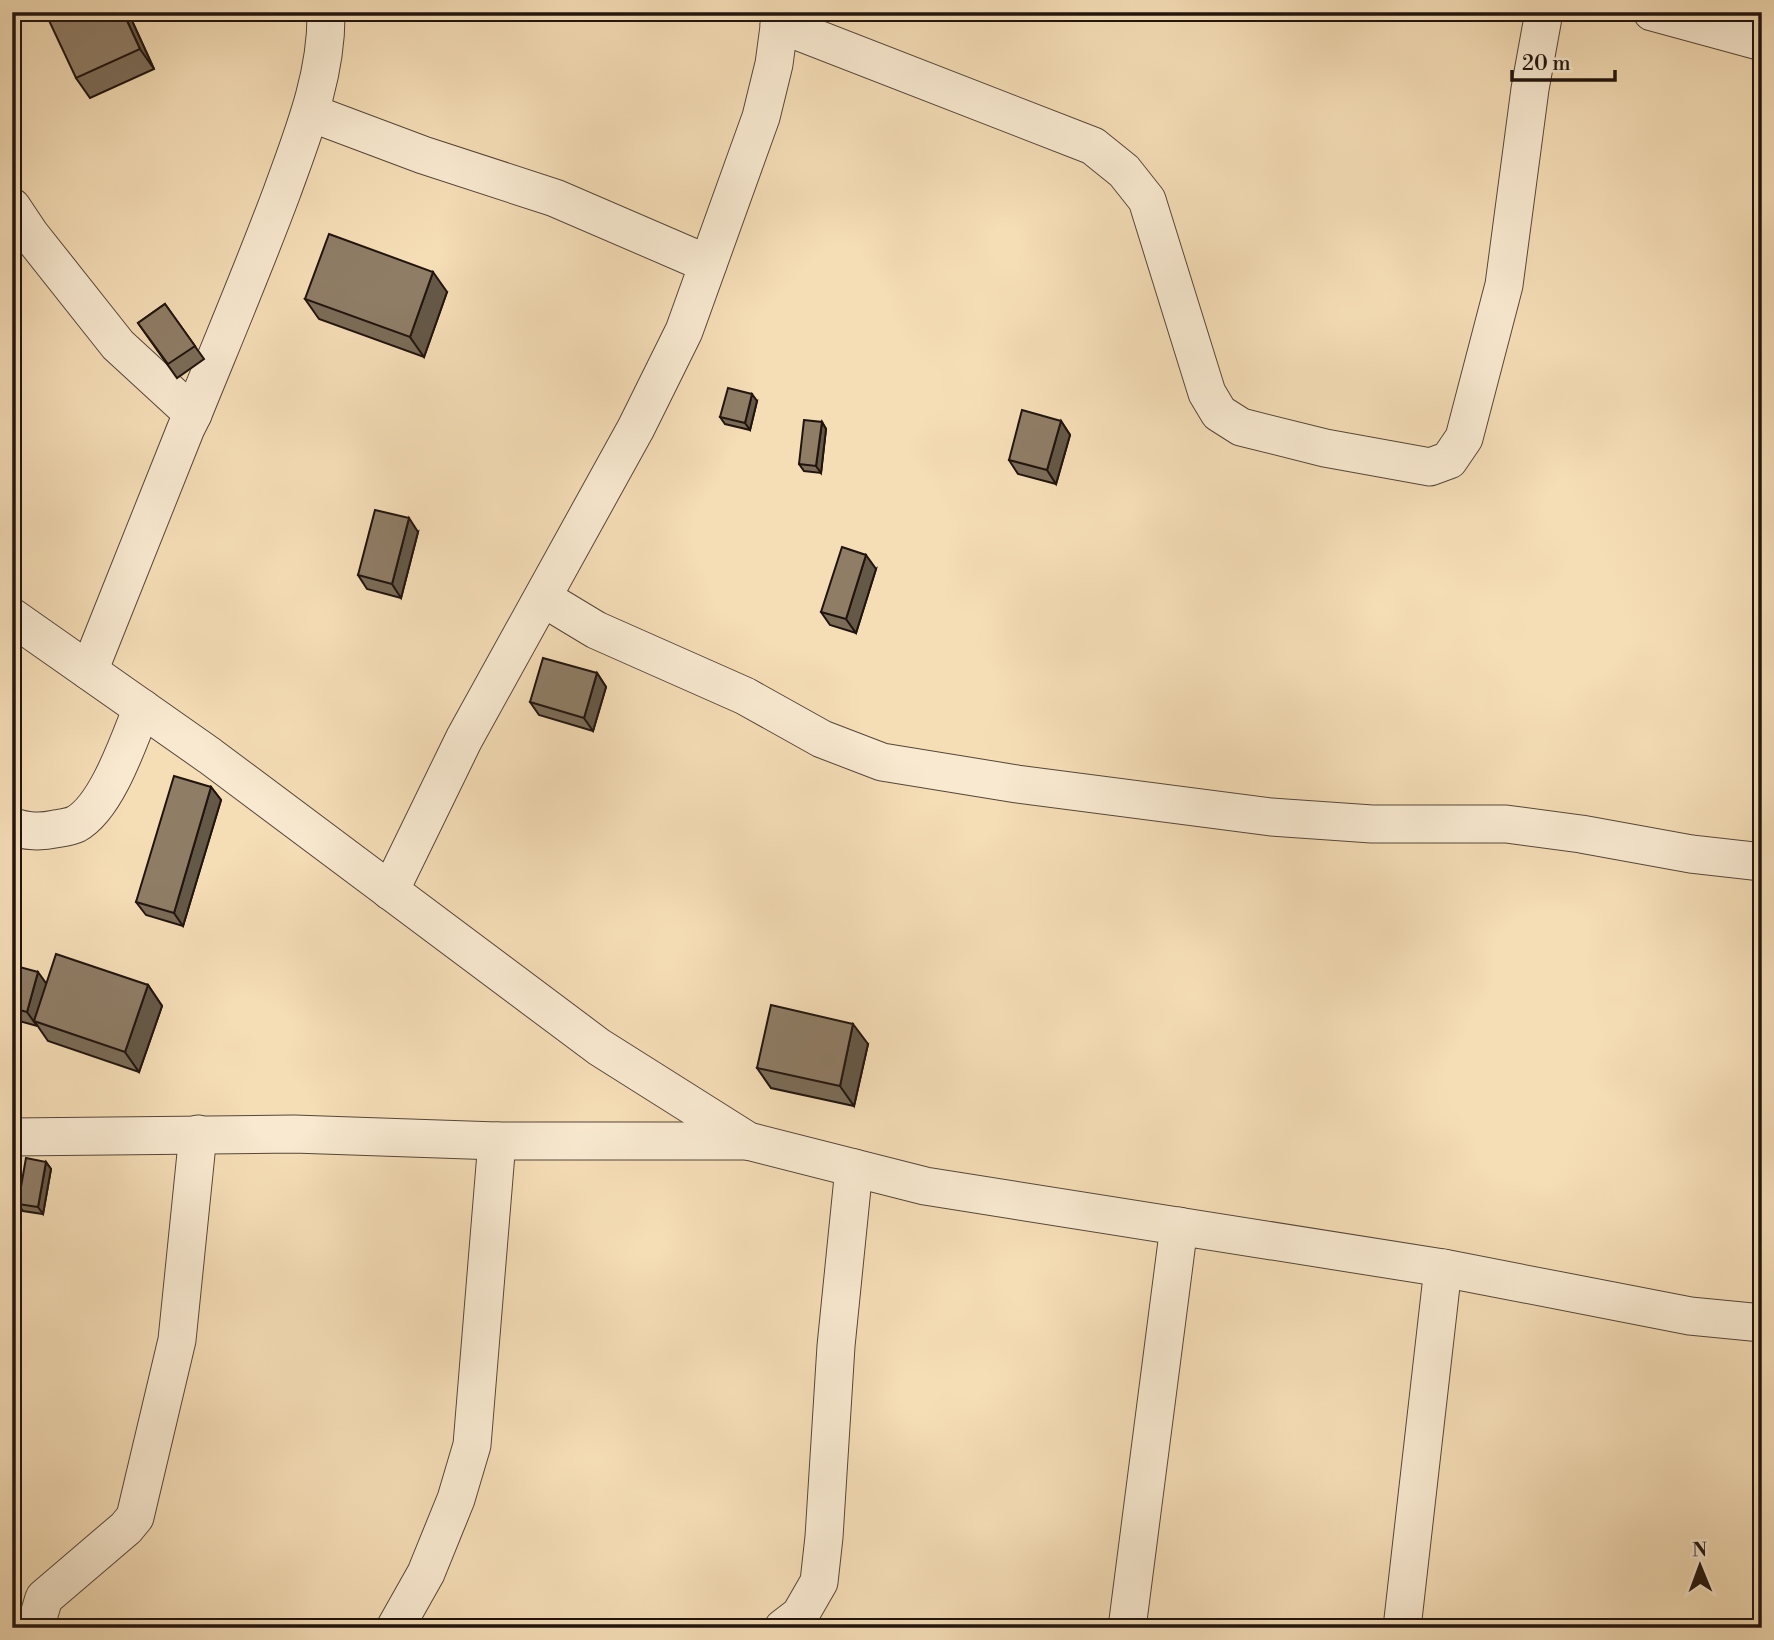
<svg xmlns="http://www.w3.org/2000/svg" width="1774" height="1640" font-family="'Libre Bodoni',serif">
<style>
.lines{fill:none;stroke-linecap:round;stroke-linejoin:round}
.minor-casing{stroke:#564639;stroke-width:39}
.minor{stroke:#f8e9d0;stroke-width:37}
.wall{fill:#7b6c58;stroke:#21140f;stroke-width:2}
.shaded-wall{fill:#645847;stroke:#21140f;stroke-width:2}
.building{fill:#8f7d66;stroke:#21140f;stroke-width:2}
</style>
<rect width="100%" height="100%" fill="#f5ddb6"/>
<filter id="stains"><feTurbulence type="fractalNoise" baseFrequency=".00286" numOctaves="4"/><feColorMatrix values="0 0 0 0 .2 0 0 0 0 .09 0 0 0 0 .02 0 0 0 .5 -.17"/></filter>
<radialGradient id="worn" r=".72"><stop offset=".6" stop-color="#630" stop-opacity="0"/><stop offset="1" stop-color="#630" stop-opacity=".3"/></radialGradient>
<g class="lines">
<g class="minor-casing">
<g id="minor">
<path d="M1652,12L1762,42"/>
<path d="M779,24L1093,146L1124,171L1147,200L1207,393L1219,413L1241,427L1325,448L1430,467L1449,460L1464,438L1504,285L1530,89L1544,12"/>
<path d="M311,113L423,155L555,198L708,264"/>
<path d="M12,207L30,234L118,345L193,414"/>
<path d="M543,598L596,630L745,696L822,739L882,762L1017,784L1271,817L1372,824H1506L1581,834L1691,854L1762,862"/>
<path d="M12,617L210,756L599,1047L748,1141L925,1186L1443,1268L1690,1316L1762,1323"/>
<path d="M89,671L186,428L193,414C223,340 254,267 282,192C303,134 327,75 326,12"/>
<path d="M12,826C25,832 42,832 55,829C61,828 70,827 76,824C107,807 129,740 142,708"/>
<path d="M390,891L464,739L636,428L684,331L761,117L774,64L781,12"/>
<path d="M12,1137L294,1134L497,1141H748"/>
<path d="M35,1628L44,1598L126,1528L135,1517L177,1340L198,1134"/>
<path d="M395,1628L426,1573L456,1499L472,1445L497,1141"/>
<path d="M783,1628L800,1615L819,1582L824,1537L836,1346L854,1168"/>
<path d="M1127,1628L1179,1226"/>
<path d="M1402,1628L1443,1268"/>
</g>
</g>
<use href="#minor" class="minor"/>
</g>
<g class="wall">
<path d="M128,12L154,69L90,98L76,78Z"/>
<path d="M447,292L424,357L319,319L305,299Z"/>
<path d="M165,304L204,359L177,378L138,323Z"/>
<path d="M757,401L750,430L725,424L720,417Z"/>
<path d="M1061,421L1070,435L1056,484L1018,474L1009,460Z"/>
<path d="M822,422L826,429L821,473L804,471L799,464Z"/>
<path d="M418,532L401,598L367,589L358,575Z"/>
<path d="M876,569L856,633L830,625L821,612Z"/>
<path d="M597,673L606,687L593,731L539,715L530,702Z"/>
<path d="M211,787L221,800L183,926L146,915L136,902Z"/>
<path d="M12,965L46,983L148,985L162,1006L139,1072L48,1041L37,1025V1026L12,1019Z"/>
<path d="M868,1044L854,1106L771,1088L757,1068Z"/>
<path d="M46,1162L51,1169L43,1214L23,1211L18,1204Z"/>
</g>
<g class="shaded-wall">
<path d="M123,12H128L154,69L140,49Z"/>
<path d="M433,272L447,292L424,357L410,337Z"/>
<path d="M752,394L757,401L750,430L745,423Z"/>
<path d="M1061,421L1070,435L1056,484L1047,470Z"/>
<path d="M822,422L826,429L821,473L816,466Z"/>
<path d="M409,518L418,532L401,598L392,584Z"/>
<path d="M866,555L876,569L856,633L846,619Z"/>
<path d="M597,673L606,687L593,731L584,718Z"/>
<path d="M211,787L221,800L183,926L174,913Z"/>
<path d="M38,972L48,986L34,1021L37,1026L27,1012Z"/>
<path d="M148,985L162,1006L139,1072L125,1052Z"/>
<path d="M853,1024L868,1044L854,1106L840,1086Z"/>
<path d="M46,1162L51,1169L43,1214L38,1207Z"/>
</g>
<g class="building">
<path d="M45,12H123L140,49L76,78Z"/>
<path d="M329,234L433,272L410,337L305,299Z"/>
<path d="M165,304L195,346L168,364L138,323Z"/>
<path d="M728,388L752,394L745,423L720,417Z"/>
<path d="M1022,410L1061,421L1047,470L1009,460Z"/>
<path d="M804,420L822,422L816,466L799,464Z"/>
<path d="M375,510L409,518L392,584L358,575Z"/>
<path d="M842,547L866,555L846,619L821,612Z"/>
<path d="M543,658L597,673L584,718L530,702Z"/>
<path d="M174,776L211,787L174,913L136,902Z"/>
<path d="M56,954L148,985L125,1052L34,1021Z"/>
<path d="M12,965L38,972L27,1012L12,1008Z"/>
<path d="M771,1005L853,1024L840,1086L757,1068Z"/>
<path d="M26,1158L46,1162L38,1207L18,1204Z"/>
</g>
<rect width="1774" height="1640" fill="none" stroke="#f5ddb6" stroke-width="42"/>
<rect x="14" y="14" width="1746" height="1612" fill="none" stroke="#21140f" stroke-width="3.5"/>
<rect x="21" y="21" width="1732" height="1598" fill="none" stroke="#21140f" stroke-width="2"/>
<g transform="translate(1700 1566) rotate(359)" stroke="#f8e9d0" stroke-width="5" paint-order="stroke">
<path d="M0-5L12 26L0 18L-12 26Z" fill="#21140f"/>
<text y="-10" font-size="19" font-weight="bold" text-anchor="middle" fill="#21140f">N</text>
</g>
<path d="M1512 70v10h103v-10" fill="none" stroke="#21140f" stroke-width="3.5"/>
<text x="1522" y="70" font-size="21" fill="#21140f" stroke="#f8e9d0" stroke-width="5" paint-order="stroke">20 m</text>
<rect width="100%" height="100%" filter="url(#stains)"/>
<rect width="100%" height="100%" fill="url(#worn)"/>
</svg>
